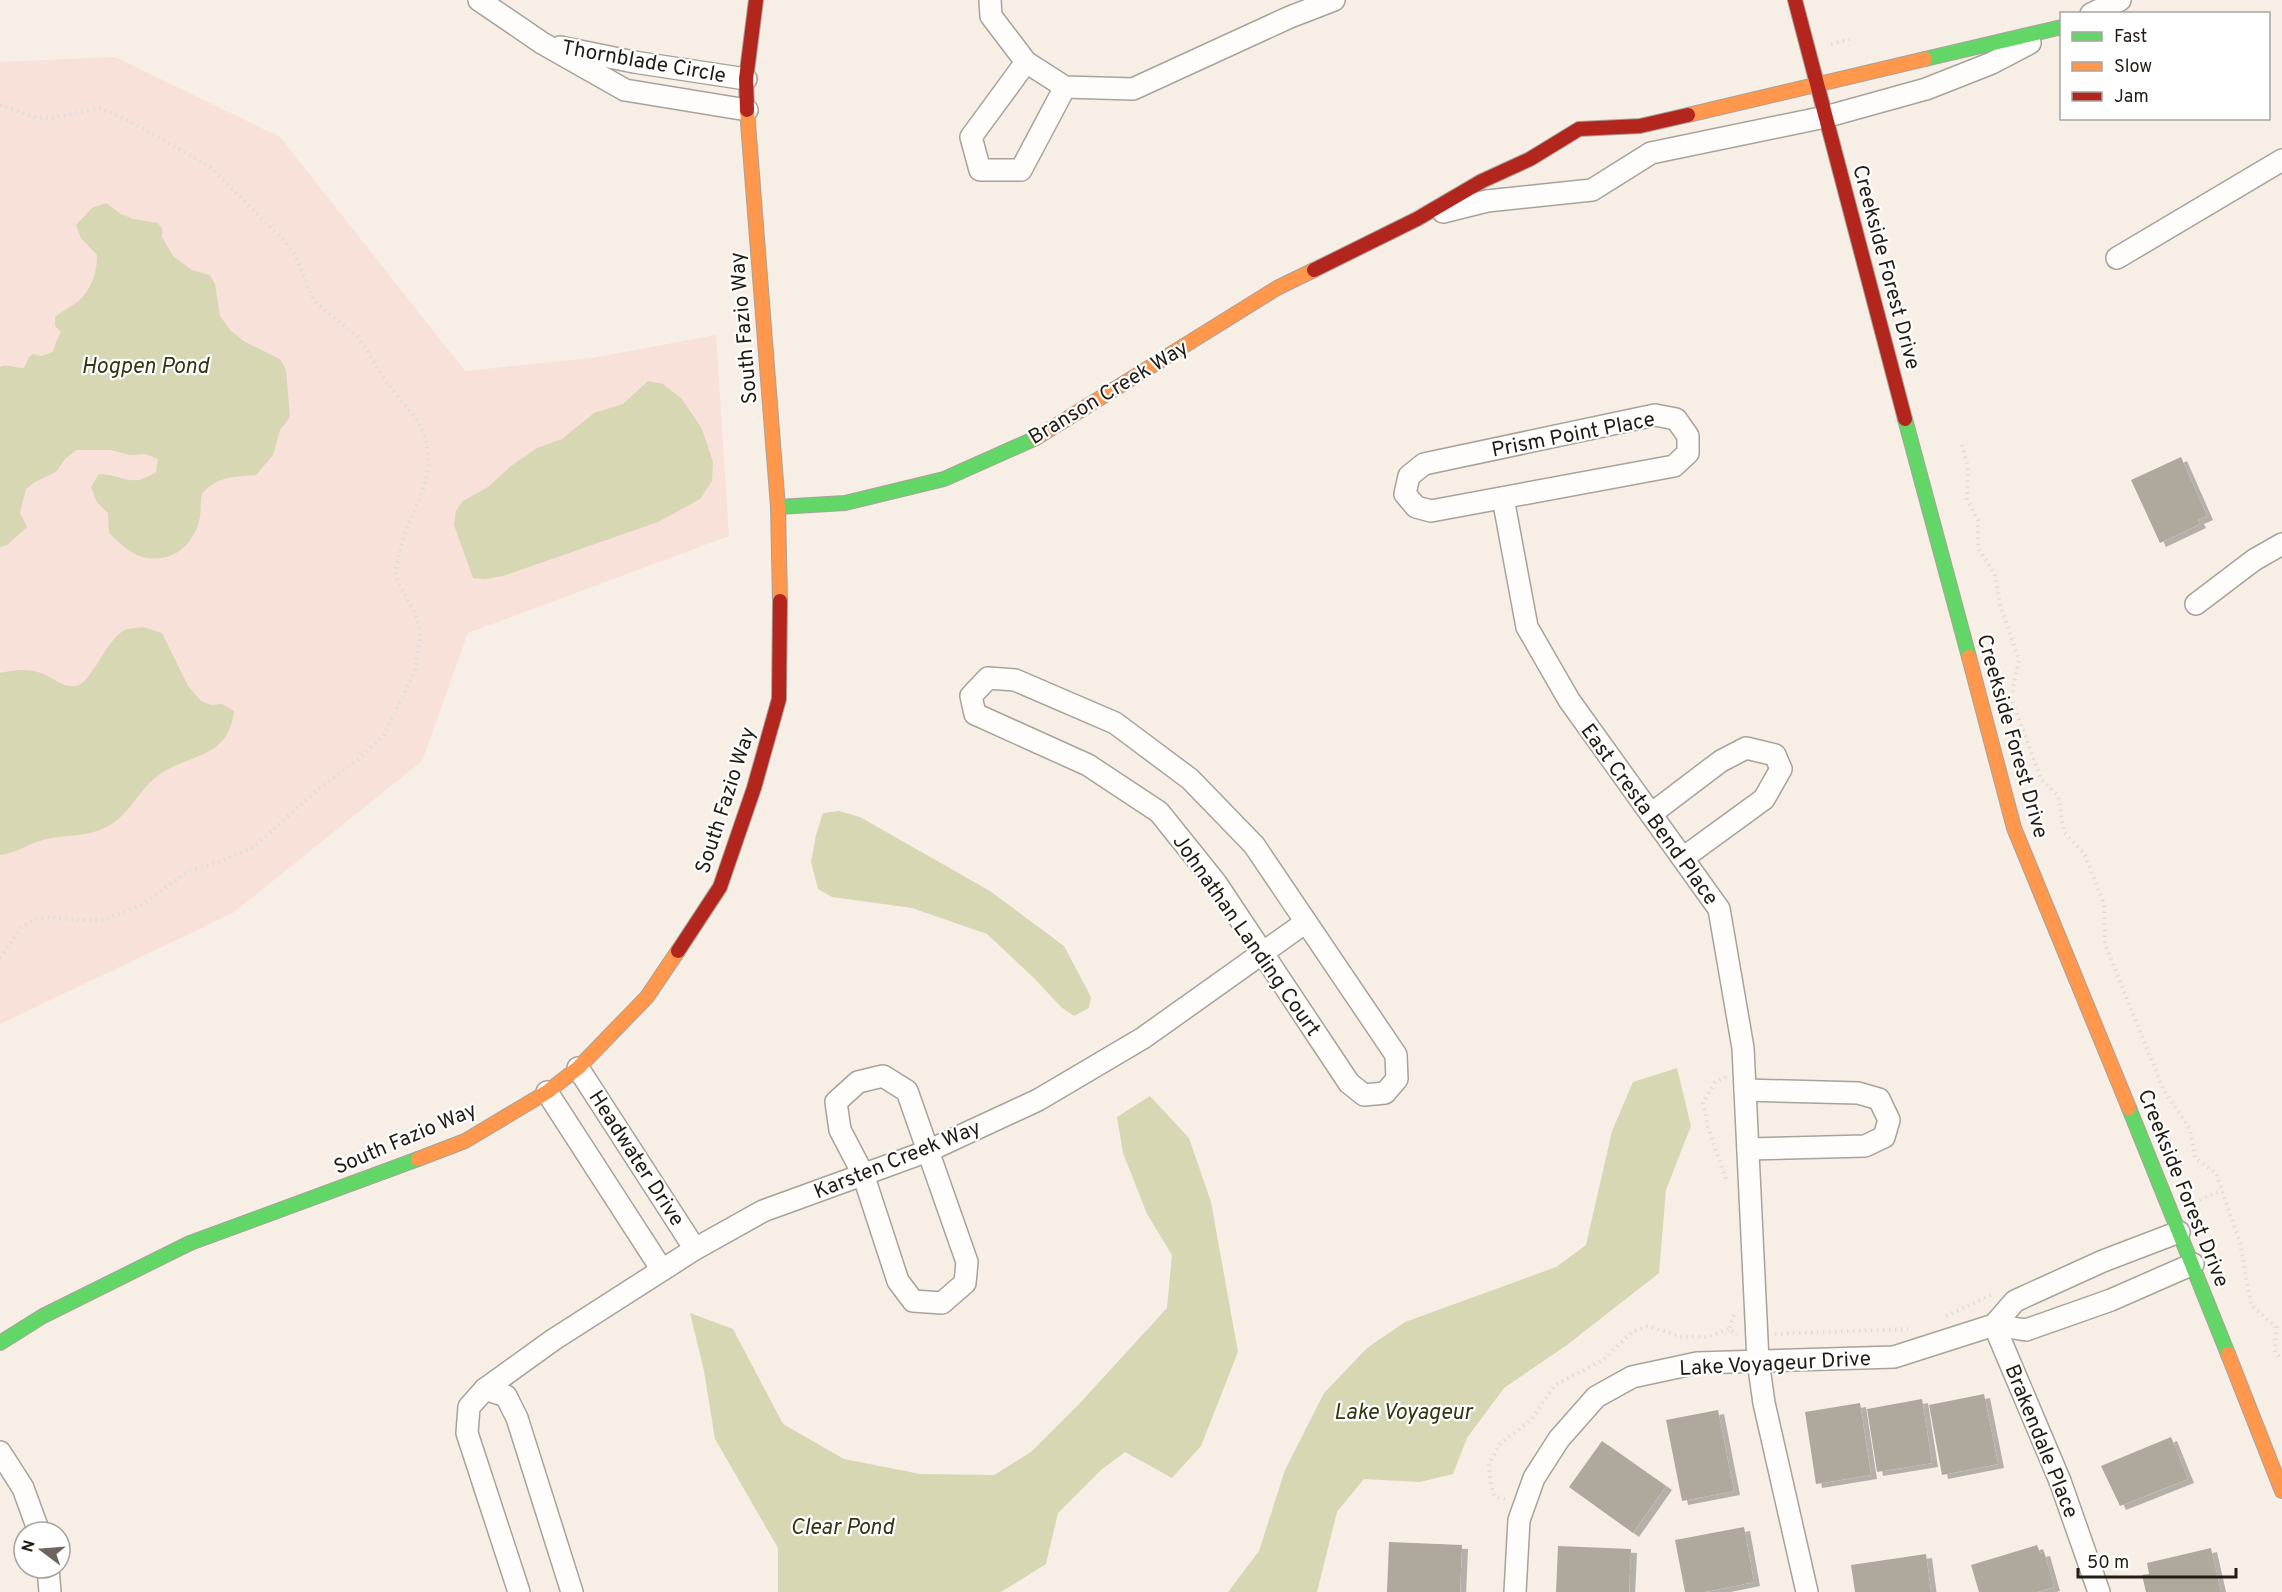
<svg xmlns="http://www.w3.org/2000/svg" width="2282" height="1592" font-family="Overpass,sans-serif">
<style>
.green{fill:#f7e1d9}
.water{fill:#d7d7b4}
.building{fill:#afa99d;filter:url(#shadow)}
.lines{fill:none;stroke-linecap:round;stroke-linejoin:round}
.street-casing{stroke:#a8a29b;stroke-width:24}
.fast-casing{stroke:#a8a29b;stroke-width:16}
.slow-casing{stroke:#a8a29b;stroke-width:16}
.jam-casing{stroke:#a8a29b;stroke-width:16}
.path{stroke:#dfddda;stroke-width:4;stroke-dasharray:1.5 4.5;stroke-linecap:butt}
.street{stroke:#fefdfb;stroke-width:21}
.fast{stroke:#63d668;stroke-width:14}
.slow{stroke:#ff974d;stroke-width:14}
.jam{stroke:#b3261e;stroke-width:14}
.labels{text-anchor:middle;stroke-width:4.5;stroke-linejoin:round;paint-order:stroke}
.street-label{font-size:21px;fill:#221c15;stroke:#fff}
.water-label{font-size:22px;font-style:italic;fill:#343511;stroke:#fff}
</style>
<defs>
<filter id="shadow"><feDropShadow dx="6" dy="4" stdDeviation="0" flood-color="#0004"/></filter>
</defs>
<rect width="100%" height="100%" fill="#f7efe6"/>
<path class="green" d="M115,57L280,137L465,371L592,358L716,335L729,536L468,633L422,761L233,913L0,1024V62Z"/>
<g class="water">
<path d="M106,203L121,214L133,219L158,223L162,229V237L174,257L192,270L210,275L215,284L220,316L231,331L245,342L280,359L286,370L290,417L280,430L273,455L256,475C234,477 217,476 202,494C200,502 201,510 200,517C194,546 172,564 142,557C130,554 118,541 109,533L108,513L97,502L91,487L99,474C126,475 130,489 156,472L158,459L145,454L130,455L111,450H76L65,459L56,472L35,482L26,489L20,513L27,527L7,545L0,547V367C9,363 15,369 24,368L29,357L33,354L41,356L53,352L56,342L61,332L55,326V317C62,311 69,308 76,303C90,294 98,270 97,255L81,238L76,225L92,208Z"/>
<path d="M648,381L663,384L682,399L702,429L713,462L712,481L700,499L658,522L503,576L485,579L473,578L454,525L456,511L463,501L488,487L511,466L537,448L562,439L594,413L623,404Z"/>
<path d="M143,627L162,633L188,686L201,701L211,705L222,704L234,711C228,762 186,752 155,778C138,792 130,813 110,825C88,838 66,834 43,840C28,844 16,853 0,855V673C15,670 26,668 41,673C53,677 62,688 76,686C92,683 106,639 125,630C130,628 138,628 143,627Z"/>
<path d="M839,811L860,817L990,891L1064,946L1091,997L1089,1008L1074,1016L1061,1007L1035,979L987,934L912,908L832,897L818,889L811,862L816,835L823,813Z"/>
<path d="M1677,1068L1691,1126L1666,1190L1659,1273L1567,1345L1504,1388L1467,1438L1453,1474L1420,1482L1364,1479L1337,1512L1317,1592H1228L1259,1551L1285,1470L1324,1393L1367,1348L1405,1322L1556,1267L1586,1245L1612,1131L1633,1082Z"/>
<path d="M1150,1096L1189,1138L1211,1202L1238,1352L1201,1446L1172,1478L1125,1452L1100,1471L1058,1513L1046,1564L1001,1592H778V1548L715,1439L704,1371L690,1313L733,1329L783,1424L844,1459L920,1474L994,1475L1031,1452L1079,1404L1167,1308L1172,1255L1147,1214L1123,1153L1117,1117Z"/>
</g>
<g class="building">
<path d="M2181,457L2207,516L2198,520L2200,524L2160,543L2131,480Z"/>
<path d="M1984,1394L1998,1464L1942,1475L1929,1405Z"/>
<path d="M1922,1399L1932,1463L1877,1472L1867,1409Z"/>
<path d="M1860,1403L1871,1475L1816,1484L1805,1412Z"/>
<path d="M1718,1410L1734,1491L1682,1501L1666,1420Z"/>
<path d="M2171,1437L2188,1479L2120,1506L2101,1466Z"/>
<path d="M1602,1441L1666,1486L1633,1533L1569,1487Z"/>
<path d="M1744,1527L1754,1582L1705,1592H1685L1675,1540Z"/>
<path d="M1389,1542L1462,1545L1460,1592H1387Z"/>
<path d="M2037,1545L2040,1553L2044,1552L2054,1587L2037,1592H1979L1971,1565Z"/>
<path d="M1558,1546L1631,1549L1629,1592H1556Z"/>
<path d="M2211,1548L2221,1592H2146L2142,1575L2149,1574L2147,1563Z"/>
<path d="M1926,1554L1931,1592H1855L1851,1565Z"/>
</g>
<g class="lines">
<g class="street-casing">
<g id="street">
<path d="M479,0L542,43L625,90L747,110"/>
<path d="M990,0L991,16L1026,62L1065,87L1133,89L1290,17L1334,0"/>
<path d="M2091,14L2120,0"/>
<path d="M560,47L634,62L746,79"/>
<path d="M1026,62L971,137L980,170H1021L1065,87"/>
<path d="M1443,212L1487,201L1592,190L1651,153L1825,117L1926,89L1992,63L2030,43"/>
<path d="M2117,258L2282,160"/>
<path d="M1655,415L1676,419L1688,436V453L1674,466L1431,511L1416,507L1405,494L1409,476L1424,464Z"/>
<path d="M1503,498L1527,627L1569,700L1719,909L1743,1048L1758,1361L1764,1403L1807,1592"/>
<path d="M2196,604L2254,560L2282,544"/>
<path d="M988,678L1015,680L1115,723L1190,779L1254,845L1396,1055L1397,1079L1385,1093L1364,1095L1349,1083L1216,883L1159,812L1088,765L975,714L971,696Z"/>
<path d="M1651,814L1721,761L1746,748L1775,755L1781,769L1764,799L1683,858"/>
<path d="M578,1068L695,1249"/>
<path d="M883,1076L907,1091L967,1262L965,1283L942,1303L913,1301L898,1281L863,1174L840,1130L836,1102L858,1082Z"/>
<path d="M1745,1090L1858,1093L1879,1099L1889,1120L1884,1137L1865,1146L1748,1149"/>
<path d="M547,1092L662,1270"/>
<path d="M1994,1325L2060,1481L2099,1592"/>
<path d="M1994,1325L2015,1301L2103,1261L2179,1232"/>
<path d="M485,1389L506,1396L517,1418L572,1592"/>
<path d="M0,1452L23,1488L39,1532"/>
<path d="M48,1568L50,1592"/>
<path d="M519,1592L467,1433L469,1407L485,1389L553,1340L695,1249L763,1211L928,1151L1038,1100L1143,1038L1306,922"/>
<path d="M1515,1592L1519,1520L1534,1478L1559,1439L1596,1397L1632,1377L1697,1363L1894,1357L1994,1325L2026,1330L2111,1300L2193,1264"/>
</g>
</g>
<g class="fast-casing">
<g id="fast">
<path d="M1925,59L2062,27"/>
<path d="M1905,419L1969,657"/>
<path d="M778,507L845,503L944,479L1036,438"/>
<path d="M2129,1108L2228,1354"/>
<path d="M0,1343L43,1316L190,1243L418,1159"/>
</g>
</g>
<g class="slow-casing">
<g id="slow">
<path d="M747,110L778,507L780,601"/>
<path d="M1688,115L1925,59"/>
<path d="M1036,438L1277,288L1314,270"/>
<path d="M1969,657L2014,828L2129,1108"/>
<path d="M418,1159L465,1141L547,1092L578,1068L647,997L678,951"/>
<path d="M2228,1354L2282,1491"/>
</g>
</g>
<g class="jam-casing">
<g id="jam">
<path d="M1795,0L1905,419"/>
<path d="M747,110L746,79L756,0"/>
<path d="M1314,270L1417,219L1482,181L1530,159L1579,129L1640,126L1688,115"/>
<path d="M678,951L720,887L754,788L779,699L780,601"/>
</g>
</g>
<g class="path">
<path d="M1831,44L1851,39"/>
<path d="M0,105L35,117L52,118L100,108L129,121L209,166L286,243L295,255L314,301L359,338L386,382L418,421L425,437L429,462L426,481L403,539L395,572L398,582L416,615L419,627L420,638L415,671L384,735L360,758L317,790L254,847L218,862L189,871L141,905L104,920H75L50,917L37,918L23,926L0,958"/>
<path d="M1962,445L1968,468L1967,499L1978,521V548L1995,574L2000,604L2019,660L2011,698L2041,779L2058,796L2064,832L2084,853L2104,904L2105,944L2164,1091L2190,1129L2195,1158L2216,1173L2240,1242L2251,1305L2276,1327L2275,1352L2282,1359"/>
<path d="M1726,1077L1715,1082L1703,1103L1708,1127L1727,1182"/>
<path d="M2194,1202L2221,1191"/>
<path d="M1734,1315L1729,1329L1737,1335"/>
<path d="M1946,1316L1991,1295"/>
<path d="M1775,1334L1908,1329"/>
<path d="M1505,1499L1494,1496L1491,1485L1489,1464L1500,1444L1531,1420L1555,1385L1603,1360L1632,1332L1648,1326L1682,1337H1708L1729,1329"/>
</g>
<use href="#street" class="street"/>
<use href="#fast" class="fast"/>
<use href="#slow" class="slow"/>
<use href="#jam" class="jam"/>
</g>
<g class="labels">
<g class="street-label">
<text transform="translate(644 61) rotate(10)" y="7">Thornblade Circle</text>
<text transform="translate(1887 267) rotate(75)" y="7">Creekside Forest Drive</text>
<text transform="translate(743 328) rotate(-95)" y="7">South Fazio Way</text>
<text transform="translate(1108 392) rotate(-31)" y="7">Branson Creek Way</text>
<text transform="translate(1573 434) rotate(-11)" y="7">Prism Point Place</text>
<text transform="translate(2013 736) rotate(74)" y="7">Creekside Forest Drive</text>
<text transform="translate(725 800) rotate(-72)" y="7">South Fazio Way</text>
<text transform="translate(1650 814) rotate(54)" y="7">East Cresta Bend Place</text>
<text transform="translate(1247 935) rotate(55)" y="7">Johnathan Landing Court</text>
<text transform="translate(405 1138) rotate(-23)" y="7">South Fazio Way</text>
<text transform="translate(637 1158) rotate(57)" y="7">Headwater Drive</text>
<text transform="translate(897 1159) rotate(-22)" y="7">Karsten Creek Way</text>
<text transform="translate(2184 1188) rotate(68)" y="7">Creekside Forest Drive</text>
<text transform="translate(1775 1363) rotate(-3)" y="7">Lake Voyageur Drive</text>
<text transform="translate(2042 1441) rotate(68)" y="7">Brakendale Place</text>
</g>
<g class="water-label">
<text x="145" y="373">Hogpen Pond</text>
<text x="1403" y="1419">Lake Voyageur</text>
<text x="842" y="1534">Clear Pond</text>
</g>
</g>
<rect x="2060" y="12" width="210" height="108" fill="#ffffff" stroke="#a7a4a1" stroke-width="1.5"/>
<rect x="2072" y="32" width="30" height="9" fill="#63d668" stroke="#a7a4a1" stroke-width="1.5"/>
<text x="2114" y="42" font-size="18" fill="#221c15">Fast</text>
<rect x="2072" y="62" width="30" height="9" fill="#ff974d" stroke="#a7a4a1" stroke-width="1.5"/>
<text x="2114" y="72" font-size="18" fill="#221c15">Slow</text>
<rect x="2072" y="92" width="30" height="9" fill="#b3261e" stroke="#a7a4a1" stroke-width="1.5"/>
<text x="2114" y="102" font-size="18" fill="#221c15">Jam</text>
<g transform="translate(42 1550) rotate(286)"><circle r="28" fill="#ffffff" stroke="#a7a4a1" stroke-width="1.5"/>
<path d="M0-4.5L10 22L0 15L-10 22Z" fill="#6d665e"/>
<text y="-9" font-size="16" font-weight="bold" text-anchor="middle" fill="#221c15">N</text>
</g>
<path d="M2078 1568v9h158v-9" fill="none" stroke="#221c15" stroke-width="3"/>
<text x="2087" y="1568" font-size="18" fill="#221c15" stroke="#ffffff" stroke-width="4.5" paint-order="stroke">50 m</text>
</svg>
